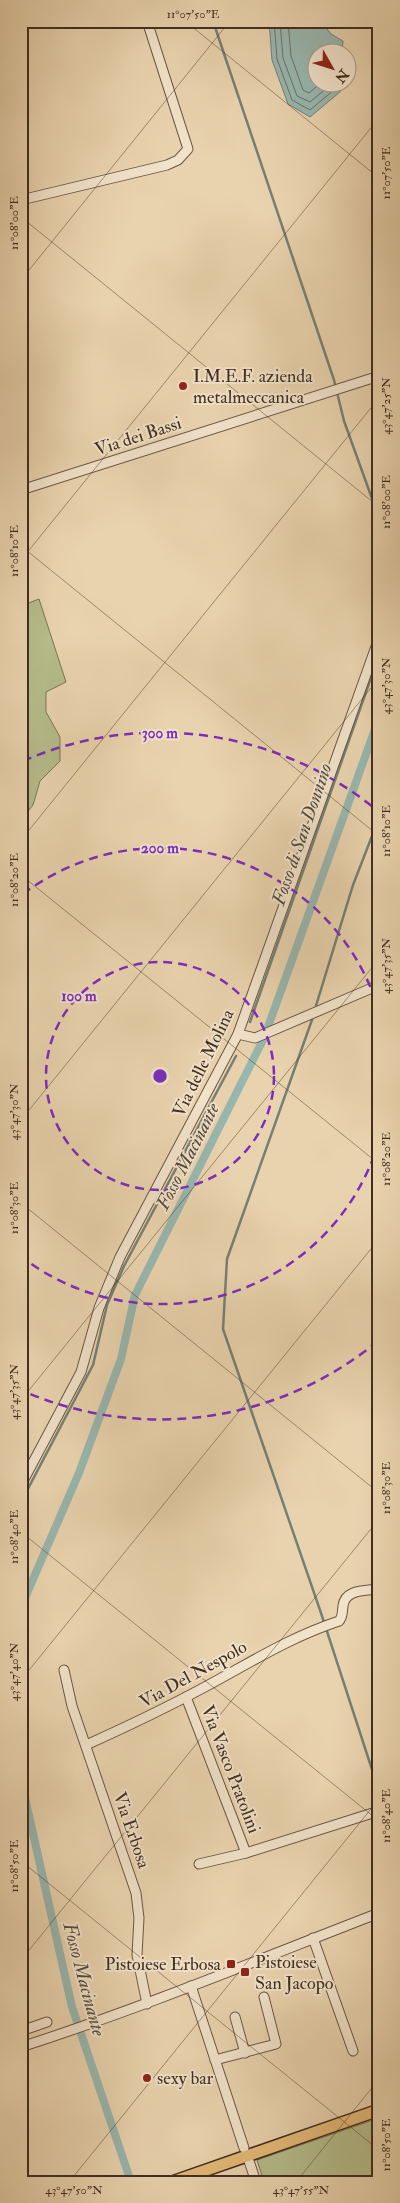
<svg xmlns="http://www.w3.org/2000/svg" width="400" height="2203" font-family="'IM FELL Double Pica',serif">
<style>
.green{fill:#b5bc8b;stroke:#7b7456}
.water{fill:#98b7af;stroke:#758076}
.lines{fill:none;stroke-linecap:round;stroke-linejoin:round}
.shore{stroke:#6c7268;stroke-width:1}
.stream{stroke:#758076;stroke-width:2.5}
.canal{stroke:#98b7af;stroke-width:8}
.minor-casing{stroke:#6b5644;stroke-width:11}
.major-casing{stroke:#412d20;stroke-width:14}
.minor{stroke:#f1e2ca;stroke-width:9}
.major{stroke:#e4ba77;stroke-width:11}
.ticks{fill:none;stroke:#412d20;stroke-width:1;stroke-opacity:0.45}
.ring{fill:none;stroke:#7b2cbf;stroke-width:2.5;stroke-dasharray:9 6}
.poi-dot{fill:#8f2418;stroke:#f1e2ca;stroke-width:2}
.labels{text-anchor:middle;stroke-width:4;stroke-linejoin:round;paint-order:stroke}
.poi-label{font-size:18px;fill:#412d20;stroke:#f1e2ca;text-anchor:start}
.street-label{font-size:18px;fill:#412d20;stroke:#f1e2ca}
.water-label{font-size:19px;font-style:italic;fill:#52493d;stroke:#f1e2ca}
.centre{fill:#7b2cbf;stroke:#f1e2ca;stroke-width:2.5}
.ring-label{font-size:15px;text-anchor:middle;font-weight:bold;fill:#7b2cbf;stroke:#f1e2ca;stroke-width:4;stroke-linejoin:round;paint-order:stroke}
.neatline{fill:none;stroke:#412d20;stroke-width:2}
.ticks-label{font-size:12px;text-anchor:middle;fill:#412d20}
</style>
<rect width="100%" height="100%" fill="#e9d3ae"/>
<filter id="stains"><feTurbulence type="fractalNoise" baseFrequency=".004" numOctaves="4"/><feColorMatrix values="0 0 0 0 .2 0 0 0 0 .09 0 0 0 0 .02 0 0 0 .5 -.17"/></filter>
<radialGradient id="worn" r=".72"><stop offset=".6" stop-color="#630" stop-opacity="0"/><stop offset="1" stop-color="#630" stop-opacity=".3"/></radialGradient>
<g class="green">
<path d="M39,599L66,682L46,692V712L60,737V761L40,781L33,805L21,820V606Z"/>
<path d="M379,2118V2182H264L257,2160Z"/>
</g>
<g class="water">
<path d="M269,21H321L331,34L343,41L342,52H318V82L341,83L340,92L310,117L288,104L272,60Z"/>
<path d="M21,631L27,642L24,665L21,664Z"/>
</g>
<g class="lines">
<g class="shore">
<path d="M274,21L277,59L292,100L310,110L334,90L336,82"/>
<path d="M280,21L283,58L297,96L310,102L328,87L329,82"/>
<path d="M288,21L291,56L303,90L309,93L322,82"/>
</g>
<g class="stream">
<path d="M213,21L334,380L344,421L379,518"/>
<path d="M315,1009L353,885L379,818"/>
<path d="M313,1017L227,1259L223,1329L321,1613L379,1791"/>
<path d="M250,1022L379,655"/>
<path d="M21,1502L93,1365L107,1305L124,1266L236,1056"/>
<path d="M21,1889L23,1895"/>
</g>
<g class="canal">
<path d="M21,1607L79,1473L121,1359L135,1295L264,1038L379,718"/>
<path d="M21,1780L72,2007L131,2182"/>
</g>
<g class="minor-casing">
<g id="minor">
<path d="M21,200L167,165L178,160L188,149L147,21"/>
<path d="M21,490L379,376"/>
<path d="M238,1034L255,1038L379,985"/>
<path d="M21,1485L81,1372L99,1308L120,1257L238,1034L379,638"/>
<path d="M64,1670L72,1706L136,1893L139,1918L137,1955L147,2004"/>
<path d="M186,1697L246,1853L379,1811"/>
<path d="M86,1745C126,1727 164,1709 203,1688C250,1663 288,1638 339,1621C343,1617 342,1612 343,1606C345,1589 365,1591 379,1589"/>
<path d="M199,1864L246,1853"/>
<path d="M313,1938L353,2051"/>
<path d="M191,1986L244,2148"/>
<path d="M235,2017L245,2053"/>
<path d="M21,2031L47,2022"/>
<path d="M21,2047C142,2008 260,1959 379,1913"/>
<path d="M215,2060L276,2044L264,1997"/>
<path d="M249,2161L256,2182"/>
</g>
</g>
<g class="major-casing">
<path id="major" d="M172,2182L379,2110"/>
</g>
<use href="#minor" class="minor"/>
<use href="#major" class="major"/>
</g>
<path class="ticks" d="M185,21L379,178M21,217L379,507M21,280L230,21M21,546L379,836M21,560L379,118M21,840L379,398M21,875L379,1164M21,1120L379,678M21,1203L379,1493M21,1400L379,959M21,1532L379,1821M21,1680L379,1239M21,1861L379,2150M21,1960L379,1519M69,2182L379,1799M296,2182L379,2079"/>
<g class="ring">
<circle cx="160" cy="1076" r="114"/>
<path d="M379 1141A228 228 0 0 1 23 1258M23 894A228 228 0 0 1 379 1011"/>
<path d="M378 1341A343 343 0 0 1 23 1391M23 761A343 343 0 0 1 378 811"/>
</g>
<g class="poi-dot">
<circle cx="183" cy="386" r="5"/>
<rect x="226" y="1959" width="10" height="10" rx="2.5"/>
<rect x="240" y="1967" width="10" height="10" rx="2.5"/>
<circle cx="147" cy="2078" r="5"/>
</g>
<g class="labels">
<g class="poi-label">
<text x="193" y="382">I.M.E.F. azienda<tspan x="193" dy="21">metalmeccanica</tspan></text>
<text x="255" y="1968">Pistoiese<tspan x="255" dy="21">San Jacopo</tspan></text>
<text x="221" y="1970" text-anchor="end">Pistoiese Erbosa</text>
<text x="157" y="2084">sexy bar</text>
</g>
<g class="street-label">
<text transform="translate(138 436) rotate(-18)" y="6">Via dei Bassi</text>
<text transform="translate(203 1063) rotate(-64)" y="6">Via delle Molina</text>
<text transform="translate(193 1674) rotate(-29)" y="6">Via Del Nespolo</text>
<text transform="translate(231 1769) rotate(69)" y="6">Via Vasco Pratolini</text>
<text transform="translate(132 1830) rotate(71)" y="6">Via Erbosa</text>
</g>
<g class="water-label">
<text transform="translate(301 834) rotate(-71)" y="7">Fosso di San Donnino</text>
<text transform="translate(187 1156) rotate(-63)" y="7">Fosso Macinante</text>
<text transform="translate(85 1979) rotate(75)" y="7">Fosso Macinante</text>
</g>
</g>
<circle cx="160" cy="1076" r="8" class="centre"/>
<g class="ring-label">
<text x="160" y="738">300 m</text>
<text x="160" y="853">200 m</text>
<text x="79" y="1001">100 m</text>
</g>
<rect width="400" height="2203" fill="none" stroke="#e9d3ae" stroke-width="55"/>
<g transform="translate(332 68) rotate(129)"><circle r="24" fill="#f1e2ca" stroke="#ab9a86"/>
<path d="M0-4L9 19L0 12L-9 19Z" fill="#8f2418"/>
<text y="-8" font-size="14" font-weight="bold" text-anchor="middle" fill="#412d20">N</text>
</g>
<rect x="28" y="28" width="344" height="2148" class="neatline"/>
<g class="ticks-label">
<text x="193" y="18">11°07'50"E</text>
<text transform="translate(386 173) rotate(-90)" y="4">11°07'50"E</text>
<text transform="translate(14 223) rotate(-90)" y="4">11°08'00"E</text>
<text transform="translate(386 406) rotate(-90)" y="4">43°47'25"N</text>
<text transform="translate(386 502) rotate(-90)" y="4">11°08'00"E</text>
<text transform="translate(14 551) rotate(-90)" y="4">11°08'10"E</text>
<text transform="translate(386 686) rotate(-90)" y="4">43°47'30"N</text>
<text transform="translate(386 831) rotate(-90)" y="4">11°08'10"E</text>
<text transform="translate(14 880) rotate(-90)" y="4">11°08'20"E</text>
<text transform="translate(386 966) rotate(-90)" y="4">43°47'35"N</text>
<text transform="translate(14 1112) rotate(-90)" y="4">43°47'30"N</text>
<text transform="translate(386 1159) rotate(-90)" y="4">11°08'20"E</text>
<text transform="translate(14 1208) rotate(-90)" y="4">11°08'30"E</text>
<text transform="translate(14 1392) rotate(-90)" y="4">43°47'35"N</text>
<text transform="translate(386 1488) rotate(-90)" y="4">11°08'30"E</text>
<text transform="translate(14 1537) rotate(-90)" y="4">11°08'40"E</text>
<text transform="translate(14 1672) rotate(-90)" y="4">43°47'40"N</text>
<text transform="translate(386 1816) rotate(-90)" y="4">11°08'40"E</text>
<text transform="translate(14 1866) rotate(-90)" y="4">11°08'50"E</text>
<text transform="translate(386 2145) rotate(-90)" y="4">11°08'50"E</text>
<text x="74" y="2194">43°47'50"N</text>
<text x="301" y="2194">43°47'55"N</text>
</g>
<rect width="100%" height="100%" filter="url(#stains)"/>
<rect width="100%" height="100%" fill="url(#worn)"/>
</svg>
